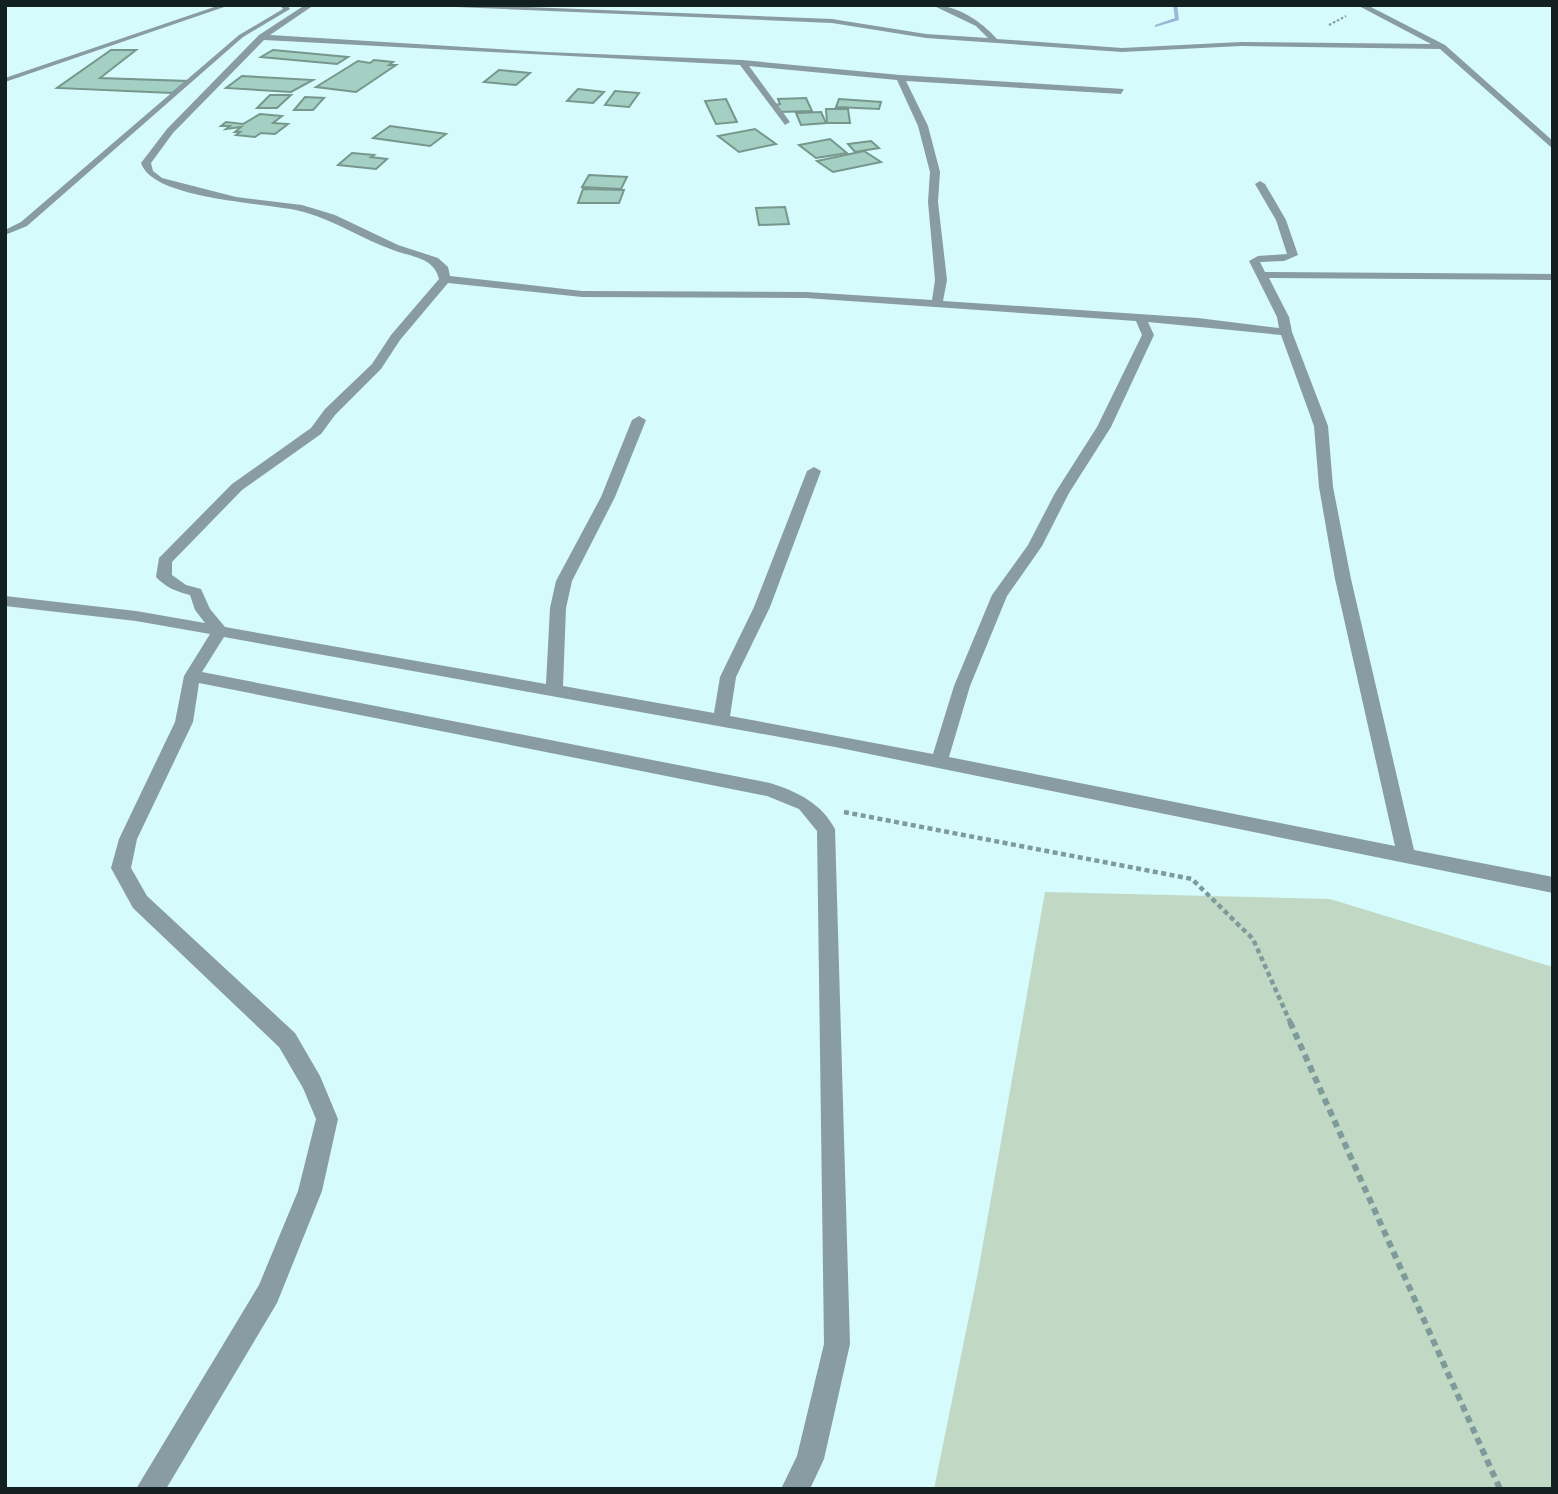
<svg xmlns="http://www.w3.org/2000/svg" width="1558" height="1494" font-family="Montserrat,sans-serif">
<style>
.green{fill:#c1d9c4}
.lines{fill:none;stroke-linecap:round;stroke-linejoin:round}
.stream{fill:#9bb6d3;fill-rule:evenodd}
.building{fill:#a3d0c2;stroke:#77978d;stroke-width:2}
.path-far2{stroke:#7e9a9b;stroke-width:2;stroke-dasharray:2.5 2;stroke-linecap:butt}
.path-far1{stroke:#7e9a9b;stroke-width:4.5;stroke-dasharray:5 3.5;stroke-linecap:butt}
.path{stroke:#7e9a9b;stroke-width:6;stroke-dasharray:7 5;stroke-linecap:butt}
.lane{fill:#899ba3;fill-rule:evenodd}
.street{fill:#899ba3;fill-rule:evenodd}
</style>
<rect width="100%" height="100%" fill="#d5fbfc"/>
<path class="green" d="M1045,892L1330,899L1553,967V1489H934L978,1272Z"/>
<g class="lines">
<path class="stream" d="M1173,5H1177L1179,20L1155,27V25L1175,18Z"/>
</g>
<g class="building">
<path d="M111,50H136L100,78L187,81L172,93L57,88Z"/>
<path d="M273,50L348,57L337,64L261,57Z"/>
<path d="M374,60L393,62L389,65H396L356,92L316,87L358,61L370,63Z"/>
<path d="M499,70L530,73L516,85L484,82Z"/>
<path d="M242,76L313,80L291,92L226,88Z"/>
<path d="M578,89L604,92L593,103L567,101Z"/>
<path d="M615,91L639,93L629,107L605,105Z"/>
<path d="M270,95H291L277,108H257Z"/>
<path d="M305,97L324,98L313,110H294Z"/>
<path d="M806,98L812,111L779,112L775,105L780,104L778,99Z"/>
<path d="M726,99L737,122L716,124L705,101Z"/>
<path d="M839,99L881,102L879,109L836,107Z"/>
<path d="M826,109H848L850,123H827Z"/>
<path d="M821,112L826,123L801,125L796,113Z"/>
<path d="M260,114L282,116L273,123L288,124L275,134L261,133L255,137L236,135L240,132H235L241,127L226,129L230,126H221L226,122L243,124Z"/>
<path d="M390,126L446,134L430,146L373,138Z"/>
<path d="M755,129L776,144L739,152L718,136Z"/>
<path d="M830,139L847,153L816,158L799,145Z"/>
<path d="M871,141L879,148L855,152L848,144Z"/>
<path d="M864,151L881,162L833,172L817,161Z"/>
<path d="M352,153L374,155L371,157L387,159L376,169L338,165Z"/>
<path d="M589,175L627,177L621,189L582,187Z"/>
<path d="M583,189L624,190L619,203H578Z"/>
<path d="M785,207L789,224L759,225L756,208Z"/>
</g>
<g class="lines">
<path class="path-far2" d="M1329,25L1346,16"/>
<path class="path-far1" d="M844,812L1192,879L1253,939L1291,1024"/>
<path class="path" d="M1290,1022L1500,1489"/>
<g class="lane">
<path d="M220,5H230L5,82V78Z"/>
<path d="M280,5H287L290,9L243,37L27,226L5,235V230L21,222L239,35L283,9Z"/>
</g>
<g class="street">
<path d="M305,5H314L270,35L546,52L742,60L900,75L1124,89L1121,94L906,81L928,126L940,172L938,202L947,280L943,301L1198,318L1279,328L1277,317L1249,261L1258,256L1287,254L1276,220L1255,184L1260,181L1265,184L1286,220L1298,255L1284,261L1260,262L1265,272L1553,274V280L1269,278L1289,317L1292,332L1328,426L1333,487L1351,579L1414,850L1553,877V893L835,747L224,637L202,672L770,783C798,792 821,803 835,829L850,1344L824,1459L810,1489H781L797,1456L824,1344L817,831L799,809L767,796L199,683L193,722L137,839L131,868L147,896L295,1033L320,1076L338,1119L322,1191L277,1303L166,1489H136L259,1285L298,1191L316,1119L303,1088L279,1047L133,908L111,868L119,839L175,722L184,676L210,634L136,621L5,606V596L136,611L205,623L195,610L190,595C177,592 165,587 156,577L159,558L232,484L311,428L325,409L372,364L391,335L439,279C434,257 411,257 393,250C362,239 336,221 304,212C269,202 154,201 141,163L167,129L259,35ZM264,40L740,65L785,125L790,122L749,66L897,80L918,126L930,172L928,202L935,280L932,300L806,292L582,291L450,276L448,267L438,258L398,245L335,215L302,205L236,197L162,178L153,171L151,163L173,133ZM448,283L582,297L806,298L1136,321L1142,335L1097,427L1055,493L1028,545L992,595L954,686L933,754L730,716L736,677L770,607L821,471L814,467L807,471L754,607L720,677L714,713L563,686L566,608L572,581L615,497L646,420L639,416L632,420L601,497L556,581L550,608L546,684L225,627L210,609L201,589L186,585L172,575V562L242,490L321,434L335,415L381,369L400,340ZM1148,322L1281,335L1314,426L1319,487L1335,579L1395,846L949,757L970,686L1007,596L1042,546L1069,493L1111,427L1154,335Z"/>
<path d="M409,5H479L832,19L926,34L988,38L976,26L932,5C957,5 981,21 997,39L1122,48L1241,42L1431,44L1357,5H1367L1445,45L1553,141V149L1440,49L1241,46L1122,52L926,38L832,23Z"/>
</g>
</g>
<rect width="1558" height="1494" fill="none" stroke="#122021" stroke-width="14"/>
</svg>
